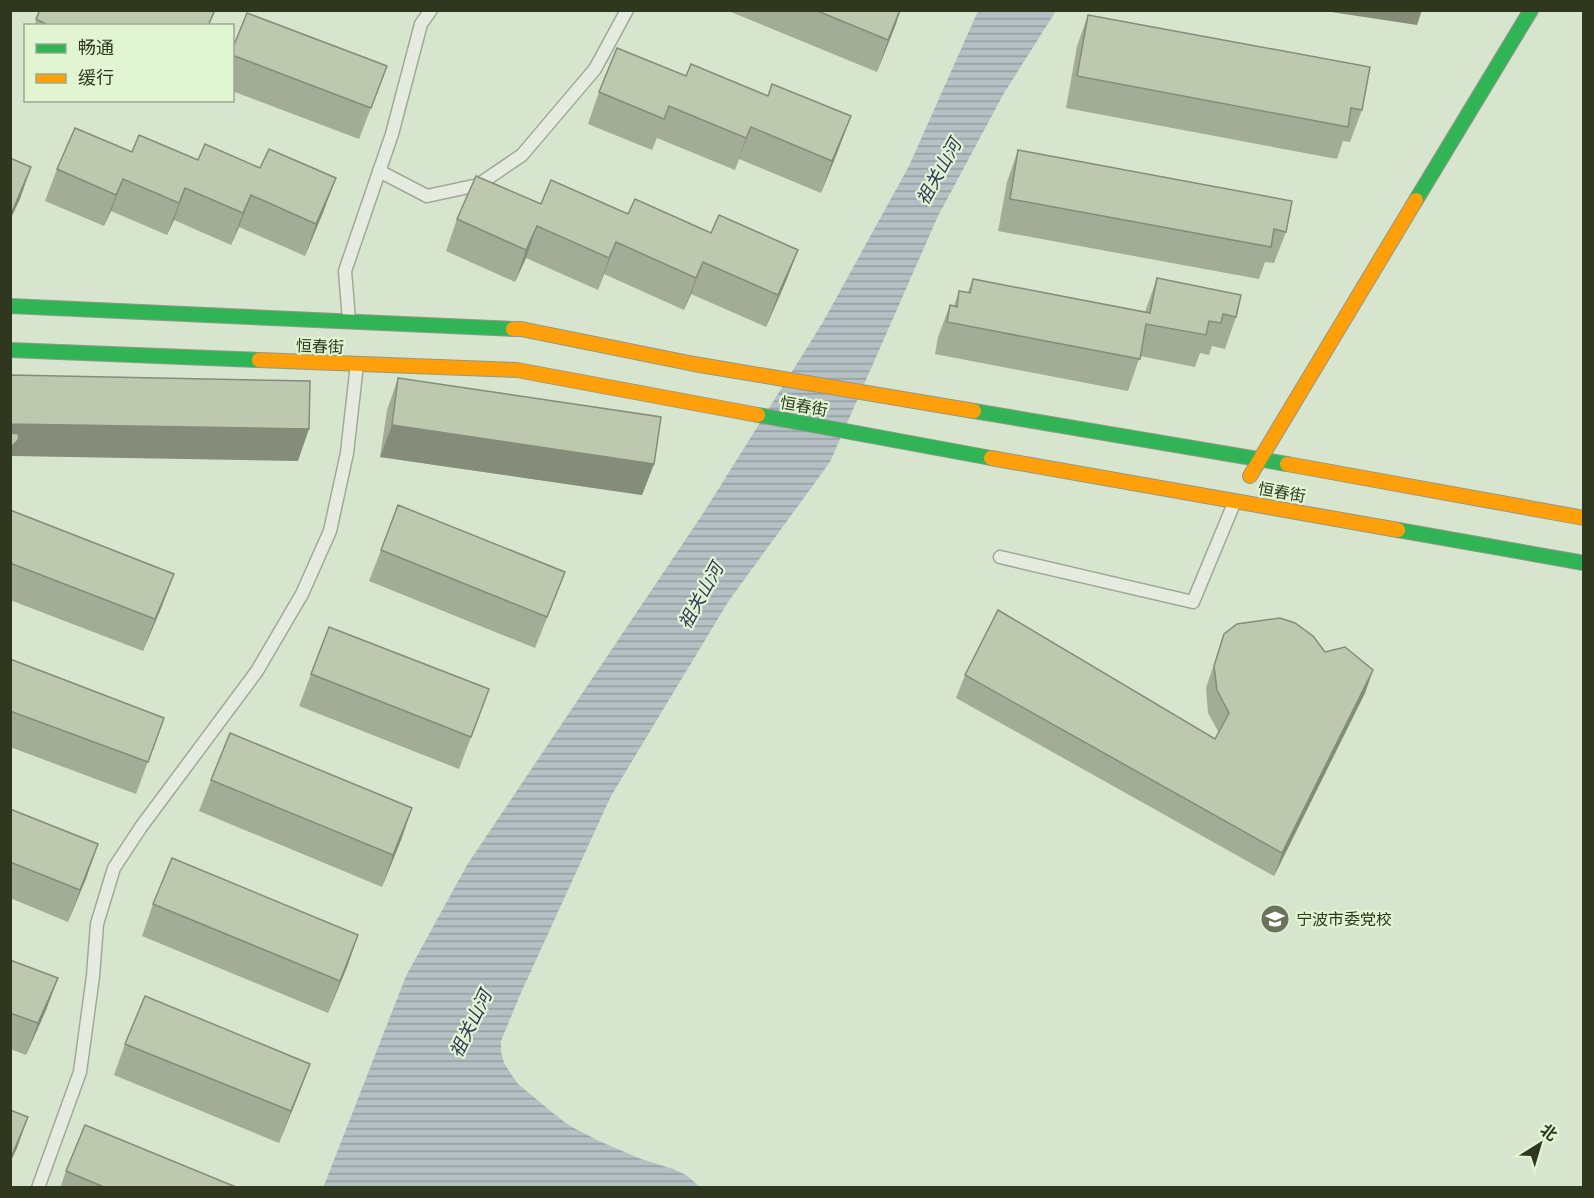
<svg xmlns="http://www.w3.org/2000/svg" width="1594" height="1198" font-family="'Libre Baskerville','Noto Sans SC',serif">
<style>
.water{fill:url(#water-rules)}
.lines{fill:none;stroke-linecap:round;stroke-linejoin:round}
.lane-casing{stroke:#a0a996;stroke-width:15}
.fast-casing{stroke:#909986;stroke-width:16}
.slow-casing{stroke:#909986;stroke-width:16}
.lane{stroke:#e5ecdf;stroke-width:12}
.fast{stroke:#30b455;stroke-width:14}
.slow{stroke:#ff9f0a;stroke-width:14}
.wall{fill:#a3ac96}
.shaded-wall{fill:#858c7a}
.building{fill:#bec8af;stroke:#858c7a;stroke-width:1.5}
.labels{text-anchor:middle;stroke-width:4.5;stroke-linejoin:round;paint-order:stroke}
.street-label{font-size:16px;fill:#2f381e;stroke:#e1f5d3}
.poi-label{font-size:16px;fill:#2f381e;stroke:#e1f5d3;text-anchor:start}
.water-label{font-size:18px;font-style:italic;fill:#2e3658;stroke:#e1f5d3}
</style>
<defs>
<pattern id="water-rules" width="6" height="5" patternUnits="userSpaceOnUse" patternTransform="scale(1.5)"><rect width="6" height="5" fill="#b5c0c5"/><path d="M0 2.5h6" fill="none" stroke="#949d9f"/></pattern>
</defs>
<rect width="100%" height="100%" fill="#d7e4ce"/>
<path class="water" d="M978,11H1056L1004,93L938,216L830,462L728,602L611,796L520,995L501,1041V1052L504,1063L517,1083L554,1114L570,1126L599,1141L641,1159L673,1169L686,1175L700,1187L606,1186L594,1188H323L406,976L467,865L704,512L823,322L909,166Z"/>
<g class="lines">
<g class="lane-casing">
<g id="lane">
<path d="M379,171L427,196L478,185L522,155L595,69L627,10"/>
<path d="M349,320L345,271L392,134L421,24L431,10"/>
<path d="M1000,557L1193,602L1235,501"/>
<path d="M38,1188L80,1072L93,976L97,924L114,868L141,827L257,671L302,594L330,531L347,453L357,364"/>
</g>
</g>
<g class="fast-casing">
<g id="fast">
<path d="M1416,200L1531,10"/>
<path d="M10,306L513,329"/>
<path d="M10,350L259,360"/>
<path d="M974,411L1287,464"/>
<path d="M758,415L991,458"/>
<path d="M1398,530L1584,563"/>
</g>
</g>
<g class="slow-casing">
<g id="slow">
<path d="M513,329H521L694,364L974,411"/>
<path d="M259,360L517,370L758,415"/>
<path d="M991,458L1398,530"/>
<path d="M1287,464L1584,518"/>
<path d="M1250,476L1416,200"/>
</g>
</g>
<use href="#lane" class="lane"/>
<use href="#fast" class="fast"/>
<use href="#slow" class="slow"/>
</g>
<g class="wall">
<path d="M40,10L214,12L209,26H34Z"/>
<path d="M726,10H901L877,72Z"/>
<path d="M1088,15L1362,110L1350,142L1343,141L1337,159L1066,108L1077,46Z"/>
<path d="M232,50L387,66L359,139L232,91Z"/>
<path d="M686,76L851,116L839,148L821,193L739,159L735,170L657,138L652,150L588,124L599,92Z"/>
<path d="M1018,150L1286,232L1274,263L1265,262L1259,279L998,231L1007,182Z"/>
<path d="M132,152L198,160L324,210L305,256L239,227L231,245L174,220L167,235L111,211L104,226L45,201L57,169Z"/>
<path d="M541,204L628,214L711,233L798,250L786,281L766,327L691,294L684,310L604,274L598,290L526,258L515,282L446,251L457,219Z"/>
<path d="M1157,278L1236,317L1225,349L1212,346L1209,355L1200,353L1195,367L1140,356L1128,391L935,354L938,337L950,305L954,306L959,291L968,292L973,279L1145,312Z"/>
<path d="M398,378L654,464L642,495L380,457L387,410Z"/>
<path d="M10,510L162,606L143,651L10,600Z"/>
<path d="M381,550L553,603L535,648L369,581Z"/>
<path d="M1224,634L1325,652L1373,670L1365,693L1274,876L956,698L965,675L1215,739L1219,733L1208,713L1206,688Z"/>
<path d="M10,659L164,718L136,794L10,747Z"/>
<path d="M311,674L489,689L459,769L299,706Z"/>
<path d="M211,780L412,808L401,840L382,887L199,811Z"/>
<path d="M10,809L87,876L68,922L10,898Z"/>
<path d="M153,904L358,935L347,967L328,1013L142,936Z"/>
<path d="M10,960L58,978L46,1010L26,1055L10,1049Z"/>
<path d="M125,1044L310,1064L298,1096L279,1143L114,1075Z"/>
<path d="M66,1171L235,1188H60Z"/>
</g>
<g class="shaded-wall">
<path d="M900,10L896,24L877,72L888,40Z"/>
<path d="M1318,10H1422L1417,25Z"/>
<path d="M851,116L839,148L821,193L832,161Z"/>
<path d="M751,127L739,159L735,170L746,138Z"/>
<path d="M31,167L20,199L10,220L12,212Z"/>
<path d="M336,178L324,210L305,256L316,224Z"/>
<path d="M123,179L111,211L104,226L116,195Z"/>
<path d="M185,188L174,220L167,235L179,203Z"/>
<path d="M251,195L239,227L231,245L243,213Z"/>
<path d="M537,226L526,258L515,282L526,250Z"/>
<path d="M616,242L598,290L609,258Z"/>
<path d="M798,250L786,281L766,327L778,295Z"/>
<path d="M703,262L691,294L684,310L696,278Z"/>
<path d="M10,424L309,429L298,461L12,456L10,461Z"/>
<path d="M392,425L654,464L642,495L380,457Z"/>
<path d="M174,574L162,606L143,651L155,619Z"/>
<path d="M1373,670L1365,693L1274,876L1282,853Z"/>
<path d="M412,808L401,840L382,887L393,855Z"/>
<path d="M98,844L87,876L68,922L80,890Z"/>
<path d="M358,935L347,967L328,1013L340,981Z"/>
<path d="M58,978L46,1010L26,1055L38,1023Z"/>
<path d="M310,1064L298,1096L279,1143L291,1111Z"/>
<path d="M28,1117L17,1148L10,1163V1160Z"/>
</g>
<g class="building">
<path d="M40,10H210L214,12L208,26H119L117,25V26H50L36,19Z"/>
<path d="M815,10H900L888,40Z"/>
<path d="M247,13L387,66L371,108L232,55V50Z"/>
<path d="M1088,15L1370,67L1362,110L1351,108L1348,127L1077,76Z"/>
<path d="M617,48L686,76L691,64L768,96L772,84L851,116L832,161L751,127L746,138L669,106L664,119L599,92Z"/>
<path d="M75,128L132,152L139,135L198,160L205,144L260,168L269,149L336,178L316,224L251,195L243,213L185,188L179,203L123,179L116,195L57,169Z"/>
<path d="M1018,150L1292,201L1286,232L1274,229L1271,247L1010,199Z"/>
<path d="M10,158L31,167L12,212H10Z"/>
<path d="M476,176L541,204L551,180L628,214L635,199L711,233L719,215L798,250L778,295L703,262L696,278L616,242L609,258L537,226L526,250L457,219Z"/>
<path d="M1157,278L1241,295L1236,317L1223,314L1221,323L1209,321L1206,335L1146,324L1140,359L947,322L950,305L957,307L959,291L970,293L973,279L1150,313Z"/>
<path d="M10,375L310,381L309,429L10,424Z"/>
<path d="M398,378L661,417L654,464L392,425Z"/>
<path d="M10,433L19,434L18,440L10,448Z"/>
<path d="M398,505L565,572L547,617L381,550Z"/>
<path d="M10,510L174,574L155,619L10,563Z"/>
<path d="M998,610L1215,739L1229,713L1217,690L1214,666L1224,634L1237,624L1280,618L1295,623L1313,636L1325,652L1345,647L1373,670L1282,853L965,675Z"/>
<path d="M329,627L489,689L471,737L311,674Z"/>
<path d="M10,659L164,718L148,762L10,711Z"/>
<path d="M230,733L412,808L393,855L211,780Z"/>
<path d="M10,809L98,844L80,890L10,862Z"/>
<path d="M172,858L358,935L340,981L153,904Z"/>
<path d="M10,960L58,978L38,1023L10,1013Z"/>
<path d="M145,996L310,1064L291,1111L125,1044Z"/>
<path d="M10,1110L28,1117L10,1160Z"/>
<path d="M85,1125L236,1187L235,1188H106L66,1171Z"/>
</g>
<defs>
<g id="school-disc" transform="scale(1.5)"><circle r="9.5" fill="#6a745c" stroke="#e1f5d3"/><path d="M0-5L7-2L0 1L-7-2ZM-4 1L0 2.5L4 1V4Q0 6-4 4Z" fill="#fff"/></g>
</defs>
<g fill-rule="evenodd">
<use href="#school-disc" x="1275" y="919"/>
</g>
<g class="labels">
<g class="street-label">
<text transform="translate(320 346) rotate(2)" y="6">恒春街</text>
<text transform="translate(804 406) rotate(10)" y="6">恒春街</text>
<text transform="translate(1282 492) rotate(10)" y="6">恒春街</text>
</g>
<g class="poi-label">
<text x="1296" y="925">宁波市委党校</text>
</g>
<g class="water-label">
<text transform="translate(939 172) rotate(-61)" y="6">祖关山河</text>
<text transform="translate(701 596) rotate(-61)" y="6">祖关山河</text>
<text transform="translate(471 1024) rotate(-64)" y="6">祖关山河</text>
</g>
</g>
<rect width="1594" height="1198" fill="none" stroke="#2f381e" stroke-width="24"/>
<rect x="24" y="24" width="210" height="78" fill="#e1f5d3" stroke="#9aa98b" stroke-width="1.5"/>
<rect x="36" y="44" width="30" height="9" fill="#30b455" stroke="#9aa98b" stroke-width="1.5"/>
<text x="78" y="54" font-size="18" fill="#2f381e">畅通</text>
<rect x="36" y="74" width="30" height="9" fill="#ff9f0a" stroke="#9aa98b" stroke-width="1.5"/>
<text x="78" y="84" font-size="18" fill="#2f381e">缓行</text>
<g transform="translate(1540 1144) rotate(37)" stroke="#e1f5d3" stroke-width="4.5" paint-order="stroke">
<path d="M0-4.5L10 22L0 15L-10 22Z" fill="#2f381e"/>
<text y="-9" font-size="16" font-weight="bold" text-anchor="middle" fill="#2f381e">北</text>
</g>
</svg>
